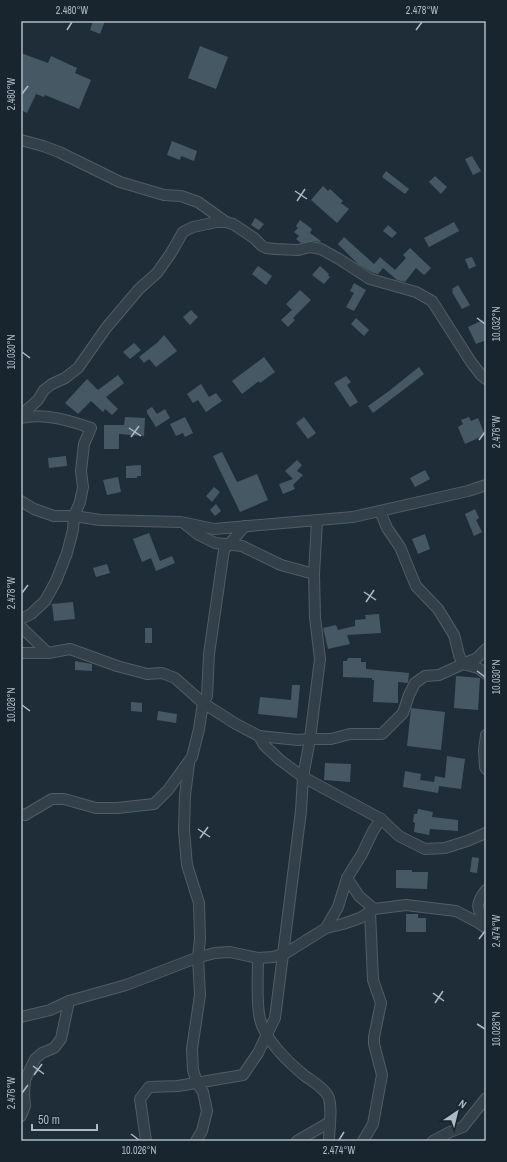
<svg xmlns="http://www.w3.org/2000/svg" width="507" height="1162" font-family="'Archivo Narrow',sans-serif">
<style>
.building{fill:#475865}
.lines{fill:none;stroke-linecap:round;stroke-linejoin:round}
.street-casing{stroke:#505d67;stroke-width:12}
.street{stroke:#333f49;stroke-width:10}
.ticks{fill:none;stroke:#adbac6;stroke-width:1.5}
.neatline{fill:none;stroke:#adbac6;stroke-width:1.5}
.ticks-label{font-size:10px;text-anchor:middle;fill:#adbac6}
</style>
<rect width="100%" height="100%" fill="#1f2d39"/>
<g class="building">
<path d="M93,21H105L100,34L90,30Z"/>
<path d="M200,46L228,57L216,89L188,78Z"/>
<path d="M21,53L48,63L51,56L77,68L75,73L91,80L79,109L45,95L44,97L36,94L27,113L21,110Z"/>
<path d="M172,141L197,151L194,161L181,156L180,160L167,155Z"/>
<path d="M472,156L481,171L473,175L465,159Z"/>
<path d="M386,171L409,189L405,194L382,177Z"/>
<path d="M435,176L447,187L441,194L429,182Z"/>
<path d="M323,186L328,191L330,189L343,201L341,203L349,209L337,223L311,200Z"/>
<path d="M255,218L264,224L259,230L251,225Z"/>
<path d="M300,220L312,229L310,233L321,241L320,242L311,241L301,243L296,239L299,236L294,232L298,228L296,226Z"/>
<path d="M454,222L459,231L429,247L424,238Z"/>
<path d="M388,225L397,233L392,238L383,231Z"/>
<path d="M344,237L374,264L380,257L395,270L406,258L403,255L410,248L431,268L424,275L416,268L405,282L397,280L383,268L378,274L373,273L358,264L338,244Z"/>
<path d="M472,257L476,266L469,269L465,259Z"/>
<path d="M258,266L272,276L266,285L252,274Z"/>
<path d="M320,266L329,274L328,275L330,277L324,284L312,275Z"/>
<path d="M354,283L366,290L354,311L346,307L354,293L350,291Z"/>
<path d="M458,285L470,305L462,309L452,292L453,291L452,289Z"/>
<path d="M300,290L311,300L293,318L295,320L288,327L281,320L292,310L286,304Z"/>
<path d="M191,310L198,317L190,325L183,317Z"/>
<path d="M356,318L369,330L364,336L351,324Z"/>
<path d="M483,320L486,326V340L476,344L468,327Z"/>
<path d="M164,335L177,351L156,367L149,359L144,363L139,357L158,342Z"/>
<path d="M134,343L141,350L130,359L123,352Z"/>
<path d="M264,357L275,372L260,383L259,381L242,394L232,381Z"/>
<path d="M419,367L424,374L373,413L368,406L389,391Z"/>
<path d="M118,375L124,383L106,397L118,409L112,415L105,409L103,412L91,401L78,414L65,403L87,379L98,390Z"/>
<path d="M346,376L351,382L347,385L358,402L350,407L334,383Z"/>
<path d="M201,384L209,397L216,393L222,401L206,412L198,400L193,403L187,394Z"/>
<path d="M152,407L157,414L165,409L170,418L156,427L147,413V410Z"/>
<path d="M125,417L145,418L144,436L119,434V449H104V425H124Z"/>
<path d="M185,417L193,433L185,437L183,433L176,436L170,424Z"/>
<path d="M304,417L316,433L308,439L296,423Z"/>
<path d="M469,417L471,421L478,418L485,435L465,444L458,427L463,424L461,420Z"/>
<path d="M222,452L237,482L257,474L268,500L240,512L213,456Z"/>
<path d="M66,456L67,466L49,468L48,458Z"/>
<path d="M297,460L302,465L297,471L303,475L293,485L295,489L283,494L279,484L293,479L285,471Z"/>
<path d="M141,465V476H137V478H126V466Z"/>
<path d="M425,470L430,479L415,487L410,478Z"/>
<path d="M118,477L121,492L107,495L103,480Z"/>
<path d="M214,487L220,492L212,502L206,496Z"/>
<path d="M216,504L221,511L215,516L210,510Z"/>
<path d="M475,509L479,518L476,520L482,532L474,536L465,514Z"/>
<path d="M149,533L160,561L172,556L175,563L156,571L151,558L142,562L133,539Z"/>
<path d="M425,534L430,549L418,554L412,539Z"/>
<path d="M107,564L110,573L96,577L93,568Z"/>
<path d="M73,602L75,619L54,621L52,604Z"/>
<path d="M379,614L381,633L347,635L350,644L328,649L323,628L336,625L338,630L355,626V620L366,619L365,615Z"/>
<rect x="145" y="628" width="7" height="15"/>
<path d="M348,658H361V662H366V669L409,673L408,683L398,682V703L373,702L374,680H372V678L343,677V661H347Z"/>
<path d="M75,661L92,664V671L75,670Z"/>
<path d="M456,676L480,678L478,710L454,708Z"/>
<path d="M292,685H300L297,718L258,714L260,697L291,700Z"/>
<path d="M131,702L142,703V712L131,711Z"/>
<path d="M411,708L445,712L441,750L407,746Z"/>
<path d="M158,711L177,714L176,723L157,720Z"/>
<path d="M447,756L465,759L461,789L439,786L438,793L403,787L405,771L421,774L420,780L434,782L435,776L445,778Z"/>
<path d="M325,763L351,764L350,782L324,780Z"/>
<path d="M418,809L433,812L432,817L458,820V831L430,829L429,835L414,832L415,823L413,822L414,814H417Z"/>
<path d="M472,857L479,858L477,873L470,872Z"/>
<path d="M396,870H412V872H428L427,889L396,888Z"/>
<path d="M406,914H418V918H426V932H406Z"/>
</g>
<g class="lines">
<g class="street-casing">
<g id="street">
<path d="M21,140L43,146L59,152L120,182L164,195L181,196L198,202L226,222"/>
<path d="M21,415L38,400L44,390L52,384L65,378L78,368L106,328L139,289L157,273L171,253L183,232L193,227L217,222H226L233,224L254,238L262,246L266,248L275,249L298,250L310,247L321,249L339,259L370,279L416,292L432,301L471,362L481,375L486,379"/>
<path d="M21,418C45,413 68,420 91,428L84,444L81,471L83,487L80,502L74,516L73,530L67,553L56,581L45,601L31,614L21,619"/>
<path d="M21,501L34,509L54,516H74L100,520L181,522L214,529L353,517L468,491L486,485"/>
<path d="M185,524L199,535L215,543L242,546L281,565L314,574"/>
<path d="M21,627L48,653"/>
<path d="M486,649L477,658L463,664L478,668L486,674"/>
<path d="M21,653H48L70,649L117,666L147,674L162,673L175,678L203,703L236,724L259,736L298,740L310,739H331L350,734H382L403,713L409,695L415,683L425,676L439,675L463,664L459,655L454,635L438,609L416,586L400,547L387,528L380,511"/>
<path d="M486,735L484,750L485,767L486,769"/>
<path d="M259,736L264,745L280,760L303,777L381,819L399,836L425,849L445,848L467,841L486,833"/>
<path d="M189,764L185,795L184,831L187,865L199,903L200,939L198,958L200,995L192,1049L193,1070L197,1083L203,1092L207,1111L202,1131L196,1141"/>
<path d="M21,814L25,815L52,799H64L96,808H117L154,804L168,790L192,757L199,729L203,703L207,696L209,654L224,550L245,526"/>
<path d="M347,878L359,896L374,909"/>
<path d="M486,890C475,904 476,908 486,923"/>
<path d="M326,928L343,924L360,918L374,909L406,905L456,911L479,923L486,928"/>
<path d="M258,958C258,975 256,1003 260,1019C264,1039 289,1063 305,1076C312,1081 323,1087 328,1096C333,1107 329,1128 329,1141"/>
<path d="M21,1017L50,1010L69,1001L126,985L196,958L215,953L230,952L258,958L273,957L286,953L326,928L338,907L347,878L362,854L373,831L381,819"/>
<path d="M21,1116L25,1106L24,1093L25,1080L35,1059L42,1053L54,1048L61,1039L69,1001"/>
<path d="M146,1141L140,1099L149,1087L178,1086L243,1075L258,1053L275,1018L301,811L303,777L310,739L320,659L315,617L314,574L317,521"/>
<path d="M297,1141L330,1122"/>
<path d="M363,1141L373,1124L382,1075L374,1044V1037L381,1003L373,980L370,912"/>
<path d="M433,1141L450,1132L463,1127L486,1098"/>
</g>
</g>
<use href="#street" class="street"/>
</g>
<path class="ticks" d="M67,30L72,22M416,30L422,22M22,94L28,86M295,191L307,199M297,201L305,189M477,318L485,324M22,352L30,358M129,428L141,436M131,437L139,426M479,440L485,432M364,592L376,600M22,593L28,585M366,602L374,590M477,671L485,677M22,705L30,711M198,829L210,837M200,838L208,827M479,939L485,931M433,993L444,1001M435,1003L443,991M477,1024L485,1029M33,1066L44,1074M34,1075L42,1064M22,1093L28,1085M131,1134L139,1140M339,1140L344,1132"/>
<rect width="507" height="1162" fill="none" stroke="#18242e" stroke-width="44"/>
<g transform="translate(457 1112) rotate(35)" stroke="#18242e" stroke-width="3" paint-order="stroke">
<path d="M0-3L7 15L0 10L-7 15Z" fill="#adbac6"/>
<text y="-6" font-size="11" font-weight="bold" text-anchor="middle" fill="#adbac6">N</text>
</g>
<path d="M32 1124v6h65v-6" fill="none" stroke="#adbac6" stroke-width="2"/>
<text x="38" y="1124" font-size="12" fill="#adbac6" stroke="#18242e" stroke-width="3" paint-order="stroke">50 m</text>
<rect x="22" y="22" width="463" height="1118" class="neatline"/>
<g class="ticks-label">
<text x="72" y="14">2.480°W</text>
<text x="422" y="14">2.478°W</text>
<text transform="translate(11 94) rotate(-90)" y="4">2.480°W</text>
<text transform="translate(496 324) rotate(-90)" y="4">10.032°N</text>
<text transform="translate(11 352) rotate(-90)" y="4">10.030°N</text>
<text transform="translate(496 432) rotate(-90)" y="4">2.476°W</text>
<text transform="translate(11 593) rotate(-90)" y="4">2.478°W</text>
<text transform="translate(496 677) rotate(-90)" y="4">10.030°N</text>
<text transform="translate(11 705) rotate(-90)" y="4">10.028°N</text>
<text transform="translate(496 931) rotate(-90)" y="4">2.474°W</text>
<text transform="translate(496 1029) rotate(-90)" y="4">10.028°N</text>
<text transform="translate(11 1093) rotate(-90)" y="4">2.476°W</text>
<text x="139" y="1154">10.026°N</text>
<text x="339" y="1154">2.474°W</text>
</g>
</svg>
